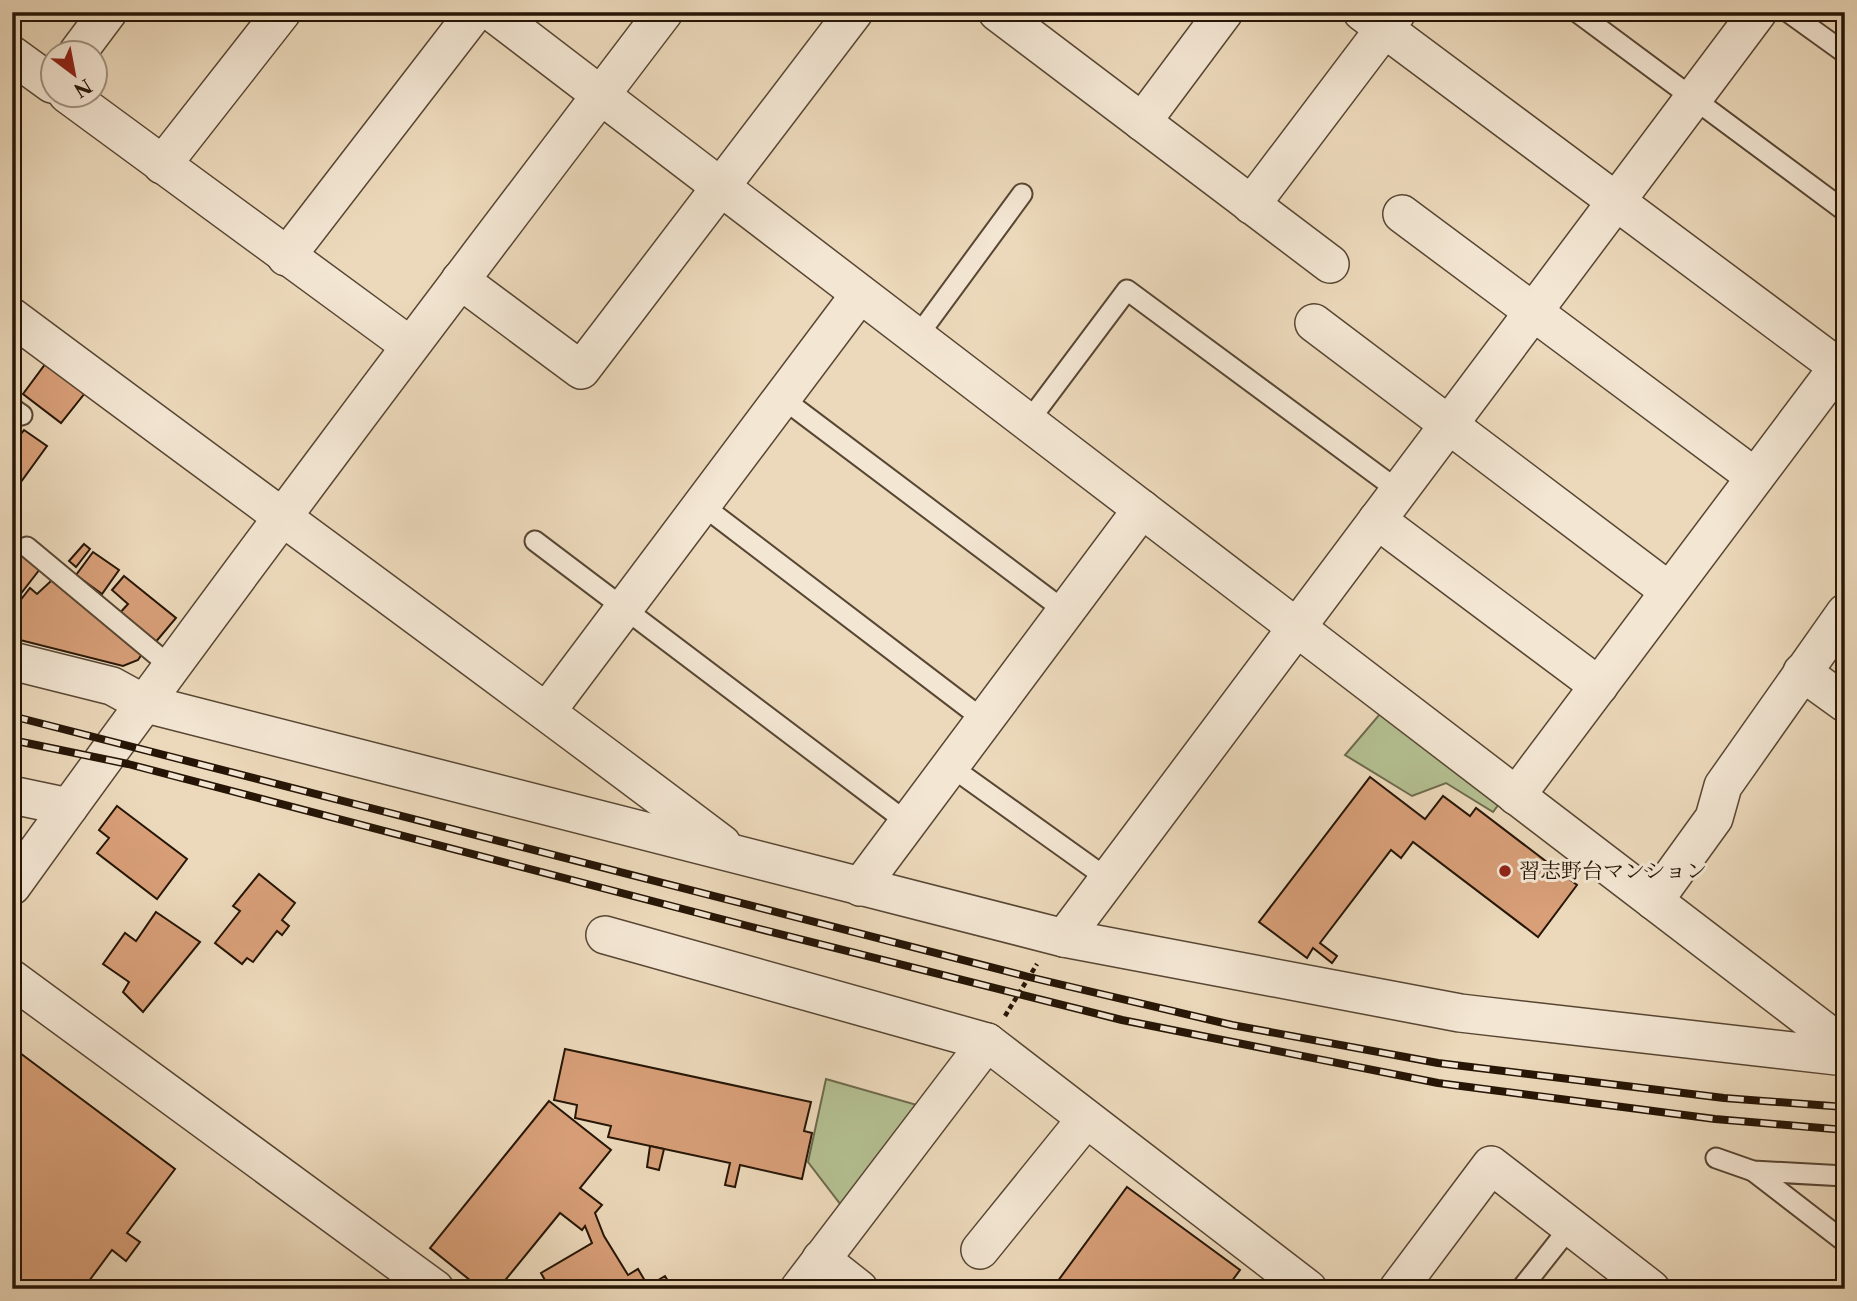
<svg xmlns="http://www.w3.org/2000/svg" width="1857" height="1301" font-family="'Libre Caslon Text','Noto Serif JP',serif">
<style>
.green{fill:#b4c092;stroke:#6d6a4c;stroke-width:2}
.building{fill:#d89f78;stroke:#261506;stroke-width:2}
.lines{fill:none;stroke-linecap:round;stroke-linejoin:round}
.service-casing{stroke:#584633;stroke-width:23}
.minor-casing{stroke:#584633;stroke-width:40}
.path{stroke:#261506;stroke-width:4.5;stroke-dasharray:5 3.5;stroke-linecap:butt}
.service{stroke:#f3e6d3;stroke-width:19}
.minor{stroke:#f3e6d3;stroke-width:37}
.rail-casing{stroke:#261506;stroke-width:8}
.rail{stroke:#f3e6d3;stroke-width:5;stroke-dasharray:16;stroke-linecap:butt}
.poi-dot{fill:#8f2418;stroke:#f3e6d3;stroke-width:2.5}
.labels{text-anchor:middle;stroke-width:6;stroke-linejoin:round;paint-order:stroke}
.poi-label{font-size:21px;fill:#261506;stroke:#f3e6d3;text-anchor:start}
</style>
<rect width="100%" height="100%" fill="#ecd9bb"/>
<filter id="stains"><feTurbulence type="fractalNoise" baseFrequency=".00286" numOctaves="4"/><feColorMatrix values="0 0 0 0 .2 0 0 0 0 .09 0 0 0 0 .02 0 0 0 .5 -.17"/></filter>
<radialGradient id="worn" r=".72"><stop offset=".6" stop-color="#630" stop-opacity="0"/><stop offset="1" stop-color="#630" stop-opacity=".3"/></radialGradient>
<g class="green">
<path d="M1385,708L1505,796L1493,812L1446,783L1412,796L1345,755Z"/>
<path d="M826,1079L917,1105L841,1205L808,1162Z"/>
</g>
<g class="building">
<path d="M46,363L85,393L61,423L23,394Z"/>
<path d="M24,430L47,446L18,486L12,481V446Z"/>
<path d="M84,544L90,549L76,567L69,561Z"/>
<path d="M19,552L40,569L12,605V560Z"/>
<path d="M93,552L119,570L102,594L76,575Z"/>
<path d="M124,576L176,618L154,644L118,615L128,604L112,590Z"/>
<path d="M52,580L144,651L138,660L123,666L12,638V611L30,588L37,594Z"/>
<path d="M1370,777L1425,819L1443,796L1470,816L1476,808L1577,885L1538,937L1413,842L1401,858L1391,850L1320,943L1337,956L1332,963L1313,948L1307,958L1259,922Z"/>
<path d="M117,806L187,859L157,899L97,853L109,838L99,830Z"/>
<path d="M259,874L295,903L282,920L289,926L282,935L277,931L253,962L247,958L242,964L215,943L240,911L233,906Z"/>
<path d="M156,912L200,942L143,1012L123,992L129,982L103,964L125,933L136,941Z"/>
<path d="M12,1047L175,1169L127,1233L140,1242L126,1261L112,1250L83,1289H12Z"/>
<path d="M565,1049L811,1102L804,1131L812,1133L802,1179L740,1165L735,1187L725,1185L730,1163L608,1137L611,1126L575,1118L577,1105L554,1100Z"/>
<path d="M549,1101L611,1150L580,1188L602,1205L595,1213L604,1236L628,1275L638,1269L648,1286L665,1276L671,1286L666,1289H550L541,1273L592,1243L585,1226L582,1230L560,1213L498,1289H481L430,1248Z"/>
<path d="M650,1146L664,1149L659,1170L647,1167Z"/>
<path d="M1127,1187L1240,1270L1226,1289H1052Z"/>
</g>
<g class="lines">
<g class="service-casing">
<g id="service">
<path d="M1577,12L1845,211"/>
<path d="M1788,12L1845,53"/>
<path d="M917,337L1022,194"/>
<path d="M782,398L1065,611"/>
<path d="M12,408L22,415"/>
<path d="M1028,422L1127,290L1399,491"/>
<path d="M702,505L984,720"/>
<path d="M535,541L908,823"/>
<path d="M27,547L170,666"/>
<path d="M950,766L1108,879"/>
<path d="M1716,1158L1753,1171L1845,1176"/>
<path d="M1753,1171L1845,1242"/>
<path d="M1521,1289L1570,1227"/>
</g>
</g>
<g class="minor-casing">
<g id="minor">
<path d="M492,12L1845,1047"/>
<path d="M997,12L1330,264"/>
<path d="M1362,12L1845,372"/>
<path d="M78,52L108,12"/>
<path d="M12,55L52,84"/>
<path d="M67,94L409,345"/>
<path d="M1142,122L1224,12"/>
<path d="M162,165L282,12"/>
<path d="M1251,205L1397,12"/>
<path d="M1402,214L1755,477"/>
<path d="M286,257L475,12"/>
<path d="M460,280L581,370L854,12"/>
<path d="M12,317C248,493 487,666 722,844"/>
<path d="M1314,323L1669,591"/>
<path d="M1377,520L1599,686"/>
<path d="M12,661L112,686L143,703L1064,938L1460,1013L1845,1057"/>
<path d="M1802,672L1845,703"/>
<path d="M547,711L860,294"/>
<path d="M12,795L69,807"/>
<path d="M1516,796L1838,367"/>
<path d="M12,886C224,591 444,301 664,12"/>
<path d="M860,887L1142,509"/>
<path d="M1654,901L1714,818L1723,786L1845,613"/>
<path d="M605,935L987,1042"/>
<path d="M1064,938L1758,12"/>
<path d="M12,979L435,1289"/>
<path d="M980,1250L1086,1119"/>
<path d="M821,1259L859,1289"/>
<path d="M799,1289L987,1042L1308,1289"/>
<path d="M1398,1289L1491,1165L1651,1289"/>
</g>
</g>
<path class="path" d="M1005,1016L1037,964"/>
<use href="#service" class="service"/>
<use href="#minor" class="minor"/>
<g class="rail-casing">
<g id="rail">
<path d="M12,716L1029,977L1232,1025L1438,1063L1724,1098L1845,1107"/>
<path d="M12,740L128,764L748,926L1122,1020L1438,1083L1715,1119L1845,1130"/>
</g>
</g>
<use href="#rail" class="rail"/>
</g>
<circle class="poi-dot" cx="1505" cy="871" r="7"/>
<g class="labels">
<g class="poi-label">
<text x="1519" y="878">習志野台マンション</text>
</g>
</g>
<rect width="1857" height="1301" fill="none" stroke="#ecd9bb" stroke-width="42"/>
<rect x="14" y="14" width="1829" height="1273" fill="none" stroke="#261506" stroke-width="3.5"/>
<rect x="21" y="21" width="1815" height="1259" fill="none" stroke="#261506" stroke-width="2"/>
<g transform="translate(74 74) rotate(148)"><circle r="33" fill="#f3e6d3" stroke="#a19281" stroke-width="2"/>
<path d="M0-5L12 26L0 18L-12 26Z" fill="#8f2418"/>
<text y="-10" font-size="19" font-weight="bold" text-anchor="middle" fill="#261506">N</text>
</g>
<rect width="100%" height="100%" filter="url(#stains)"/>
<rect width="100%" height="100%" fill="url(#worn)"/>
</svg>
